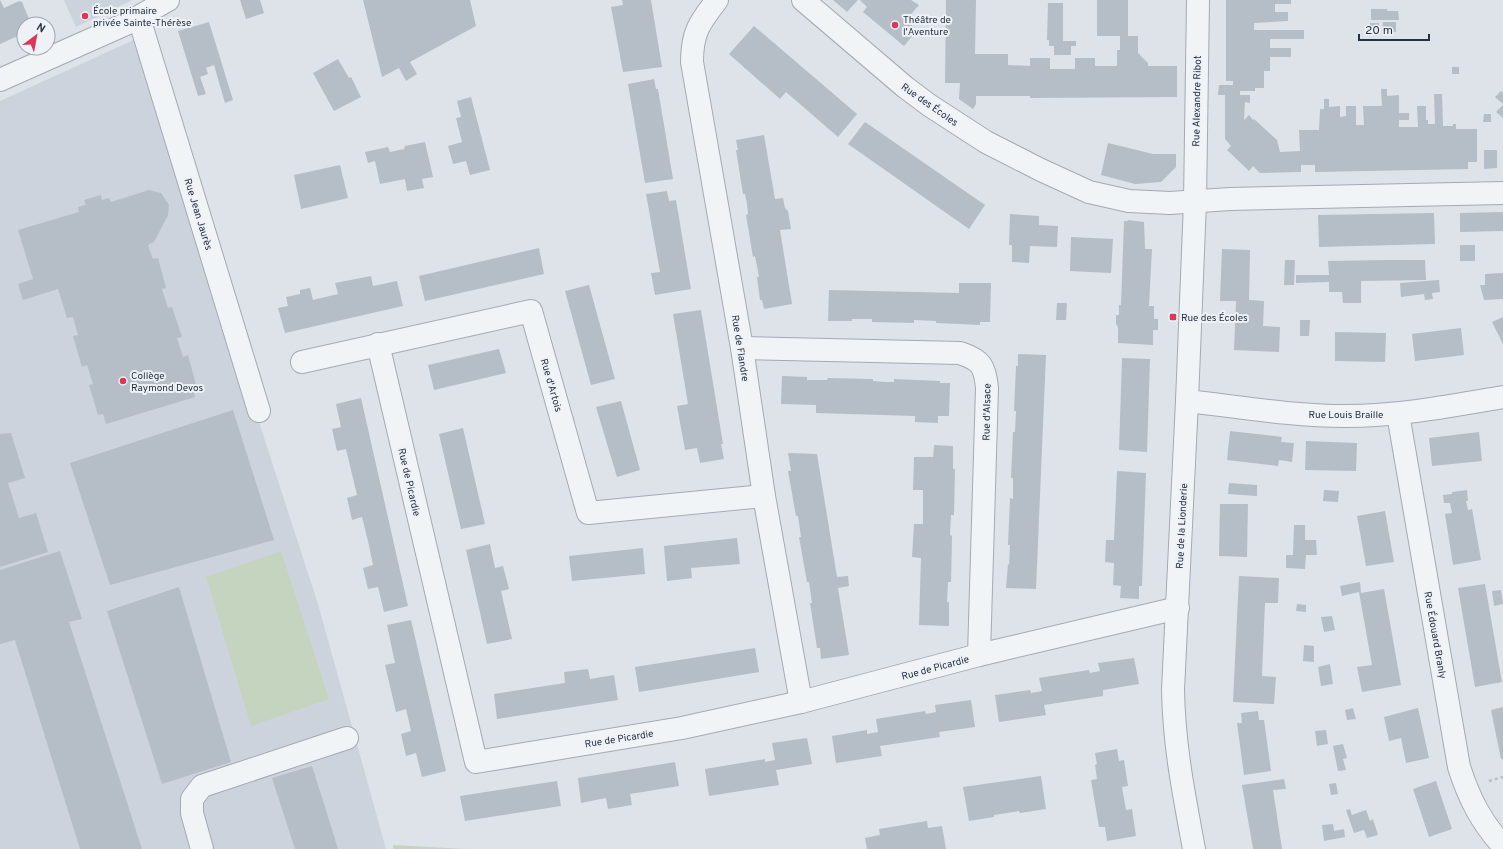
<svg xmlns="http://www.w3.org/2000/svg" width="1503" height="849" font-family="Overpass,sans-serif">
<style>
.built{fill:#ccd3dc}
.green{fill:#c5d4be}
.building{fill:#b5bdc7}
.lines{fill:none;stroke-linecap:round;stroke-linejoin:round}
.minor-casing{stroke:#a3aab4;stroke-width:24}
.path{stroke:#b8bec4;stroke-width:2.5;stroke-dasharray:3 3;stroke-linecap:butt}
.minor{stroke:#f1f4f7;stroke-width:22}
.poi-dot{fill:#dc365a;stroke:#eef2f7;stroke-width:1.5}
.labels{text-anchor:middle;stroke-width:4;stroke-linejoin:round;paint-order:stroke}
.poi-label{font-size:10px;fill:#263242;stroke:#eef2f7;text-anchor:start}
.street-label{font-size:10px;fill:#263242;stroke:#eef2f7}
</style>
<rect width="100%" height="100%" fill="#dee3e9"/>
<g class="built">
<path d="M64,0H132L76,27Z"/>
<path d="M136,39L173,157L318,604L386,849H0V101Z"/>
</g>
<g class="green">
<path d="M281,551L329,699L251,726L206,577Z"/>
<path d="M393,845L466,849H393Z"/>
</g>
<g class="building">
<path d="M0,0L4,8L19,1L22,2L31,24H24V32L20,34V35L0,44Z"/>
<path d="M240,0H260L264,13L246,19Z"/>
<path d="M363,0H470L476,26L410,62L417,74L406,81L399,68L382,77Z"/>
<path d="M622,0H651L662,67L623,72L611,7L623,5Z"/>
<path d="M833,0H858L847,12Z"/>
<path d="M860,0H911L919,5L906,20L917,30L904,46L863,12L867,7Z"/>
<path d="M946,0H976L975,54H1008V65L1030,66V58H1050V69H1075V58H1095V66H1117V50H1120V36H1097V0H1128V36H1138V53L1148,63V66H1177V97L1030,98V96H976V104L973,109L959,99L960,83H945Z"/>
<path d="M1226,0H1291V4H1275V12H1288V21L1254,23V30H1304V39H1270V48H1291V57H1270V71H1264V88H1255V91H1240V95H1250V103L1245,102L1244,120L1249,115L1253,120L1254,119L1277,140L1280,152L1300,151L1299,130H1319L1320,109H1324V99H1329V107L1340,106V117L1346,116V106H1356V125H1364L1363,106H1382L1381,89H1387V96L1399,95V113H1409V120H1399V127H1418L1417,106H1426V120H1428V124H1435L1434,94H1442L1443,126H1453V124H1456V129H1477V162H1468V169L1315,172V165H1301V172L1260,173L1253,166L1249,171L1227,150L1231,146L1225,139V95H1218L1219,85H1233V81H1226Z"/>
<path d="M1048,3H1063V41H1076V46H1071V55H1054V46H1049V40H1047Z"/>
<path d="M1371,9H1387V11H1398L1399,20H1371Z"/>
<path d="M209,22L233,100L225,103L214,65L206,68L208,74L200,77L206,94L198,96L178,31Z"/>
<path d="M1383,22H1396V32L1382,31Z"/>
<path d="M1370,23H1379V30L1370,29Z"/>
<path d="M754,26L857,114L838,137L786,92L780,99L729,54Z"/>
<path d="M338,59L349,78L351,77L361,97L334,111L313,73Z"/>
<rect x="1452" y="67" width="7" height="7"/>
<path d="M654,79L656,89H658L673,179L645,183L628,84Z"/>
<path d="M1501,91L1503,93V104L1495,97Z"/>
<path d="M471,97L490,170L470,175L466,161L453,164L448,146L462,142L456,118L461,117L457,101Z"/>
<path d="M1503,105V118L1496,112Z"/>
<path d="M1484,114H1491V122H1483Z"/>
<path d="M865,122L985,205L969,229L848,144Z"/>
<path d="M764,135L775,199L783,198L785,208L788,211L791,229L780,230L792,304L764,309L762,300H760L757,277H759L755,256L753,257L746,215L748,214L747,204L745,194H743L736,150H738L736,140Z"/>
<path d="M425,142L433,177L422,179L424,188L407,191L405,179L380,184L375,161L368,163L365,152L388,147L390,152L404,149L405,146Z"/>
<path d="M1108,143L1153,154H1176V167L1161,182L1135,184L1101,175Z"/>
<path d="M1484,150H1497V168L1484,169Z"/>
<path d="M340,165L348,198L301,209L294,175Z"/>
<path d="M149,190L161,193L169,205L168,215L154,242L148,245L153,259L158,258L166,288L162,289L168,308L172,307L182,337L177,338L183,357L188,355L196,385L192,386L195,397L106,424L103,414L98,415L89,385L93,384L87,365L82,367L73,336L78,335L73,317L67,318L58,289L23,300L18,284L33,279L18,230L79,212L78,207L86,205L84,200L101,195L102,200L109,198L111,202Z"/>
<path d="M667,191L669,201L676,200L691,289L655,295L651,273L660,272L646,194Z"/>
<path d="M1503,212V231L1460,232V213Z"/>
<path d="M1434,213L1435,244L1319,247L1318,215Z"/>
<path d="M1010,214L1039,216V225L1058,226L1057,247L1030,246L1029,263L1012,262V245H1009Z"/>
<path d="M1128,220L1144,222L1145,249H1152L1149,306H1154V319H1158V330H1153V345L1118,343V327L1116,324V315H1119V305H1121L1124,221H1128Z"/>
<path d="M1071,237L1113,239L1111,273L1070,271Z"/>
<rect x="1460" y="245" width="15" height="16"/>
<path d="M539,248L544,274L425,301L419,276Z"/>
<path d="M1222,249L1250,250L1249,300L1264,301L1263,326L1280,327L1279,352L1234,350L1236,301H1220Z"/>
<path d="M1285,260H1295L1294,285H1284Z"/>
<path d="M1386,260H1425L1426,280L1361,281V303H1343L1342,292H1329V282L1296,283V275H1329L1328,261Z"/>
<path d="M1503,273V299L1484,300L1480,285H1485V274Z"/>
<path d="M371,276L373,286L397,281L403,306L285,333L278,308L288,306L286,297L300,294V290L310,288L313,300L338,294L335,283Z"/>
<path d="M1439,280L1440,292L1432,293L1433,299L1425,300L1424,294L1401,297L1400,283Z"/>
<path d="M959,283H991L990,322H980V325L936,323V321L914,320V323L872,322V319H852V321H828L829,290L959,293Z"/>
<path d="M589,285L615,379L591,385L565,291Z"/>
<path d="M1057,303H1067L1066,320H1056Z"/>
<path d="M701,310L723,444H721L724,459L700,463L697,448L685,450L677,406L688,404L673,314Z"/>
<path d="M1503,317V344L1492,322Z"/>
<path d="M1300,320H1310L1309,336H1300Z"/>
<path d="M1461,328L1464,355L1415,361L1412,334Z"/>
<path d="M1335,332L1386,333L1385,362L1335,361Z"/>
<path d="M499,349L506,373L434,390L428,365Z"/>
<path d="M1018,354L1046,355L1036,589L1006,588L1008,564L1009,565L1010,545H1008L1010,498L1013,499V478H1011L1013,432H1015L1016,411H1014L1016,366H1018Z"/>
<path d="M1122,358L1150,359L1147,452L1119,450Z"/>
<path d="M782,376L807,377V380H827L828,378L873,379V381L884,382H894V379L940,381V383H950L949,416H938V423L915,422V416L816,413V405L781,404Z"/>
<path d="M361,398L408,606L384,612L378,587L368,589L363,568L373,565L368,541L362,517L352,520L347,498L357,495L346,449L337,451L332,429L341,427L336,404Z"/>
<path d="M621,401L640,470L617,477L596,407Z"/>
<path d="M233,410L274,540L110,585L70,463Z"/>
<path d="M463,428L485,524L461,529L439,434Z"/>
<path d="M1230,431L1282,437L1281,442L1294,443L1292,462L1279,460L1278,466L1227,460Z"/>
<path d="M1479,432L1482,461L1432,466L1429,438Z"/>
<path d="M11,433L25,478L8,483L19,518L36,513L48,552L0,567V434Z"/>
<path d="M1306,441L1357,443L1356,471L1305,470Z"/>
<path d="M934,445L953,446V469H955L954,515H951L950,535L952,536L951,582H948L947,602H949V626L919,625L921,558L912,557L914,524H923V490H913L914,457H933Z"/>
<path d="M788,453L817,454L837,577L848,576L849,586L838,588L849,655L821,659L820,648H817L810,603H812L809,582H807L799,537H801L798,516H796L788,471H791Z"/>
<path d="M1117,471L1146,473L1142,586H1139V599L1120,598L1121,586L1113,585L1114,563L1105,562L1106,540H1114Z"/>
<path d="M1229,483L1257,485V496L1228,494Z"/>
<path d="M1324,490L1339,491L1338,502L1323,501Z"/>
<path d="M1467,490L1468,501H1466L1468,510L1472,509L1481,560L1453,565L1445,514L1452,513L1450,503H1444L1443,495L1452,494V492Z"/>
<path d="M1220,504H1248L1247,557L1219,556Z"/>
<path d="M1385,511L1394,562L1366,566L1357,516Z"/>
<path d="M1294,525H1305V540H1316L1317,555H1306L1305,569L1286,568V555H1293Z"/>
<path d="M737,538L740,564L691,568L692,578L667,581L664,546Z"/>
<path d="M490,544L495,568L503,566L509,589L501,591L512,639L487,644L466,550Z"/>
<path d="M643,548L645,574L572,581L569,556Z"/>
<path d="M60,551L82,619L69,622L142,849H80L15,640L0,644V570Z"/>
<path d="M1239,576L1279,578L1278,603H1265L1262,676L1276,677L1274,704L1233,702Z"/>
<path d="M1360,582L1361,593L1384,589L1401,685L1362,692L1357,667L1372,665L1359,592L1342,596L1340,586Z"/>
<path d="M1485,584L1502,682L1475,687L1458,588Z"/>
<path d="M179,587L231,762L162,784L107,611Z"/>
<path d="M1501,590L1503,604L1494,606L1492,591Z"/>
<path d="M1297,604L1306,605V612L1296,611Z"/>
<path d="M1332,616L1335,630L1324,632L1321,617Z"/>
<path d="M411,620L446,771L422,777L416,753L406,756L401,734L411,731L406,709L396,712L385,665L395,663L387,625Z"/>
<path d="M1304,645L1314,646V662L1303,661Z"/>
<path d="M755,648L759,672L639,692L635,667Z"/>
<path d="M1134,658L1139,684L1103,690V696L1044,705L1046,715L999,722L995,695L1030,690L1031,693L1042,691L1039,678L1089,670L1090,673L1100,671L1098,663Z"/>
<path d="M1330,664L1333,684L1321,686L1318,667Z"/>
<path d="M588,669L590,679L614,675L618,700L497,719L494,694L565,683L564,672Z"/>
<path d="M971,700L975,727L939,732L940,737L880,746L882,756L836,763L832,736L867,730V734L878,732L876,719L925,711L926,714L936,712L935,705Z"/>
<path d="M1503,707V759H1501L1491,710Z"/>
<path d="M1353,708L1356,719L1347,720L1345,710Z"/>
<path d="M1418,708L1429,758L1406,763L1401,738L1389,741L1384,717Z"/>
<path d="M1258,711L1259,720H1264L1271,771L1244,775L1237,723H1242L1241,713Z"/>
<path d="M1326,730L1328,744L1317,746L1315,731Z"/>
<path d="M807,738L812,764L776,770L779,785L709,796L705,769L765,759V762L775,760L772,743Z"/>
<path d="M1343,744L1347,758L1343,759L1346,770L1338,771L1333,746Z"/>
<path d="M1117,749L1119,761L1124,760L1128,786L1122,787L1126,810L1132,809L1136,836L1107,841L1105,827H1099L1091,780L1097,779L1095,765L1097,764L1095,753Z"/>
<path d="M675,762L679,786L630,794L632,805L608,809L606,798L581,803L578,778Z"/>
<path d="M312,766L325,807L338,849H295L272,778Z"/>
<path d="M1041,776L1046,809L1020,813L1019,811L994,815V817L969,821L963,787Z"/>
<path d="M1284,779L1286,789L1273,790L1282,849H1253L1242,785Z"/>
<path d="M557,781L561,806L465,821L460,796Z"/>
<path d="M1436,781L1452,829L1429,837L1413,789Z"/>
<path d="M1336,783L1338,794L1331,795L1329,784Z"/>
<path d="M1350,809L1352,815L1366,810L1370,821L1373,819L1378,835L1367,838L1364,830L1354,833L1346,810Z"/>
<path d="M927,821L928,828L942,826L946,849H867L865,838L880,835L879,829Z"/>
<path d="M1333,824L1334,831L1344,829L1345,837L1324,841L1322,825Z"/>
</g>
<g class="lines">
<g class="minor-casing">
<g id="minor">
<path d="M717,0C700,22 692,32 692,62L742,348L764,496L801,702"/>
<path d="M803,0L905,87L929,105L986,142L1041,170L1089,192L1129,201L1170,203L1230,199L1503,193"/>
<path d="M139,18L259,411"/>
<path d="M0,80L126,24L168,0"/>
<path d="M378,344L476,762L682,728L801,702L979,655L1178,608"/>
<path d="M742,348L960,353C981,360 985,366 987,388L979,655"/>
<path d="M302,362L531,311L588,513L764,496"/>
<path d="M1187,401C1240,407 1293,416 1345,416C1399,416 1451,406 1503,397"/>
<path d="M1398,414L1459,767C1469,798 1481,822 1503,846"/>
<path d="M202,849L192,813V799L202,786L347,738"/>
<path d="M1194,849C1184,795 1174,746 1173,690L1187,401L1195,202L1198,0"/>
</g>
</g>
<path class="path" d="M1489,781L1503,777"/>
<use href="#minor" class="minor"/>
</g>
<g class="poi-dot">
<circle cx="85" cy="16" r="4"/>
<circle cx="895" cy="25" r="4"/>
<rect x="1169" y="313" width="8" height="8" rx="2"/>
<circle cx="123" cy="381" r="4"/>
</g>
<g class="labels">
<g class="poi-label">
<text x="93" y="14">École primaire<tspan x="93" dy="12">privée Sainte-Thérèse</tspan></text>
<text x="903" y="23">Théâtre de<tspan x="903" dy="12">l'Aventure</tspan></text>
<text x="1181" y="321">Rue des Écoles</text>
<text x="131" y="379">Collège<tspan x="131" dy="12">Raymond Devos</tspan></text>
</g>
<g class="street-label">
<text transform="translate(1196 101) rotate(-89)" y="4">Rue Alexandre Ribot</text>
<text transform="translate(930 104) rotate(35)" y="4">Rue des Écoles</text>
<text transform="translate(199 214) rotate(73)" y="4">Rue Jean Jaurès</text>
<text transform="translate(741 348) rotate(81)" y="4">Rue de Flandre</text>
<text transform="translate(552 385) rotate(74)" y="4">Rue d'Artois</text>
<text transform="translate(986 412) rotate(-89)" y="4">Rue d'Alsace</text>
<text x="1346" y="418">Rue Louis Braille</text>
<text transform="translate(410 482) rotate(77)" y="4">Rue de Picardie</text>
<text transform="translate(1181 526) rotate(-87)" y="4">Rue de la Lionderie</text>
<text transform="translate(1436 635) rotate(80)" y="4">Rue Édouard Branly</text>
<text transform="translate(935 667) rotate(-15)" y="4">Rue de Picardie</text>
<text transform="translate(619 738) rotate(-9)" y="4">Rue de Picardie</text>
</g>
</g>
<g transform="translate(36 36) rotate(32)"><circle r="19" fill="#eef2f7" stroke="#9ea5af"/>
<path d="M0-3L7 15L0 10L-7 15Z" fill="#dc365a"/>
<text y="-6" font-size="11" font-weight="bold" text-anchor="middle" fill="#263242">N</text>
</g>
<path d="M1359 34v6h70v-6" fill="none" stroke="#263242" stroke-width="2"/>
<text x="1365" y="34" font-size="12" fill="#263242" stroke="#eef2f7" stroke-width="3" paint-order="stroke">20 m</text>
</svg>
